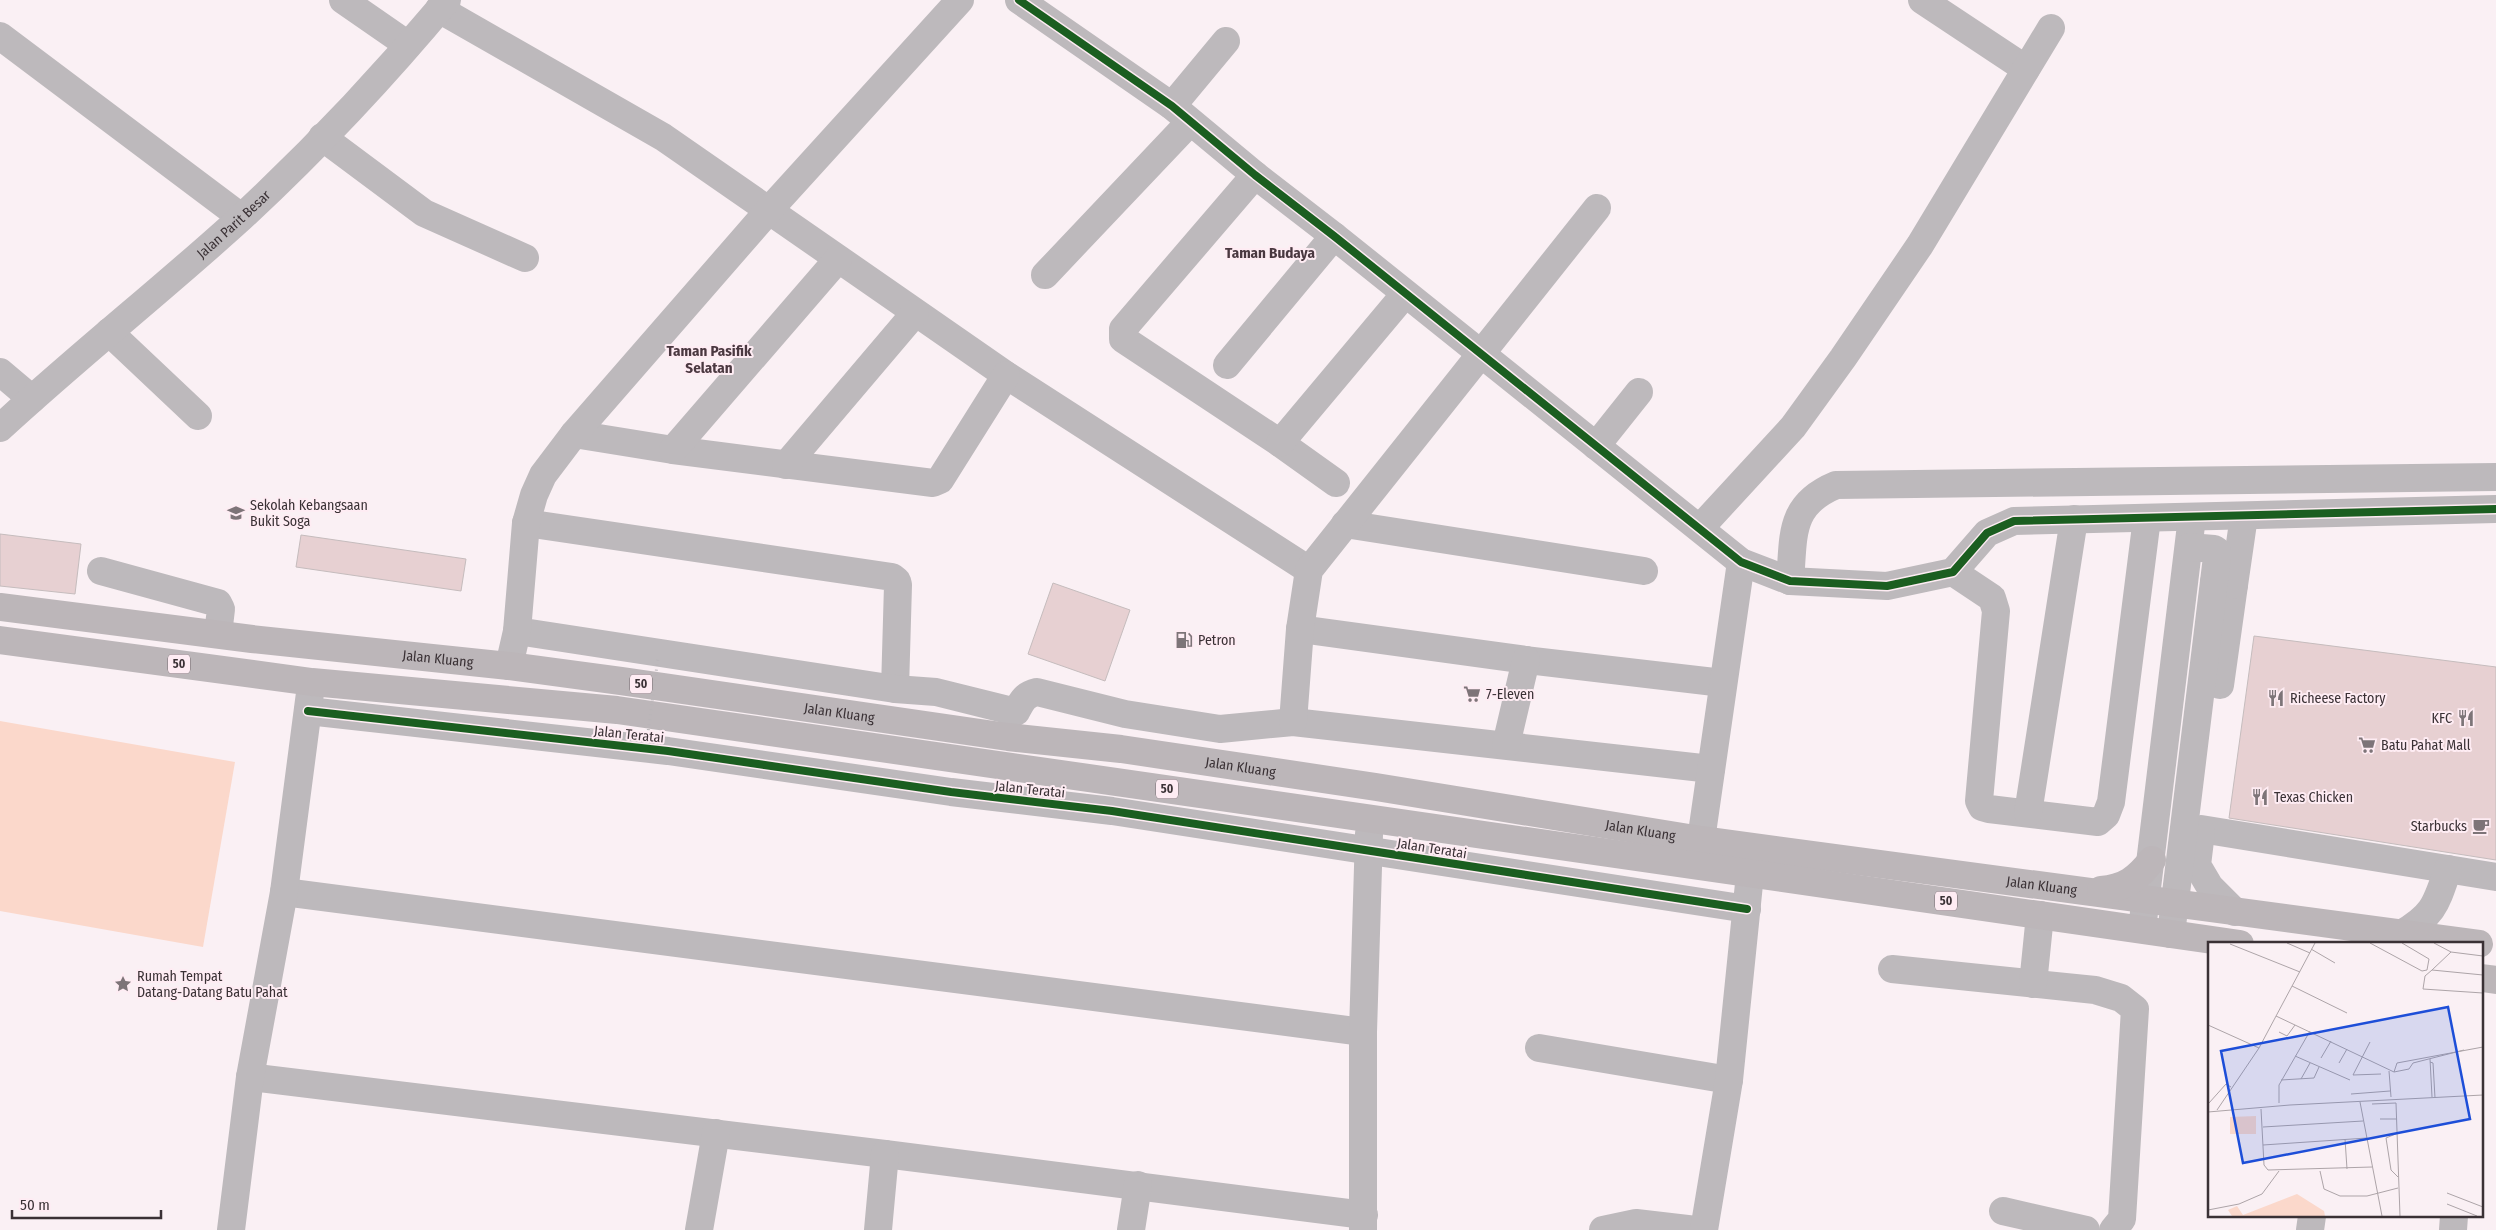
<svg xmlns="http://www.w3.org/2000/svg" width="2496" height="1230" font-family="'Fira Sans Condensed',sans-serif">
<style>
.pitch{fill:#fbd8cb}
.building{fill:#e7d0d2;stroke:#c5bcbd}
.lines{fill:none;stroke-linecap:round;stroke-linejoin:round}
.minor{stroke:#bdb9bc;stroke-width:28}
.highway{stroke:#bcb6b9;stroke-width:28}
.path-bridge{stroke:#b9b5b8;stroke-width:3;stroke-dasharray:1 4;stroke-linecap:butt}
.cycleway-casing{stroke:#feecf3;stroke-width:11}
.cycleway{stroke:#1b5e20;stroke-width:8}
.labels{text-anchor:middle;stroke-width:4;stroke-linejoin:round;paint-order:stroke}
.shield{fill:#feecf3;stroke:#75696e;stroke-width:1}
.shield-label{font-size:12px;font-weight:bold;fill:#3a3135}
.street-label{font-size:14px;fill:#3a3135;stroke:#feecf3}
.poi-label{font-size:14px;fill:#3a3135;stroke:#feecf3;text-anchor:start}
.neighbourhood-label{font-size:15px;font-weight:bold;fill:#4a3840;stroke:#feecf3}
.inset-road{fill:none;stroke:#ada4a8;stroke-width:1}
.view{fill:#1d4ed8;fill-opacity:0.15;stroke:#1d4ed8;stroke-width:2.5}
.inset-edge{fill:none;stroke:#3a3135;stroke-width:2.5}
</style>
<rect width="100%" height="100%" fill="#faf0f4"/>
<path class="pitch" d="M0,721L235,762L203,947L0,911Z"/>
<g class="building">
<path d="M0,534L81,544L75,594L0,586Z"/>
<path d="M301,535L466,559L461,591L296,567Z"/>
<path d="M1053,583L1130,610L1105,681L1028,654Z"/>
<path d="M2254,636L2496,667V860L2229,818Z"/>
</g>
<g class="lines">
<g class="minor">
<path d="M343,0L408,45"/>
<path d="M1019,0L1172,106L1255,175L1334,236L1741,562L1790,581L1887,586L1953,572L1987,533L2014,521L2496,509"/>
<path d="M1922,0L2026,69"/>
<path d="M439,9L663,137L1006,375L1309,570"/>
<path d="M0,36L241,217"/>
<path d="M1172,106L1226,41"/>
<path d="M322,137L424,213L525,258"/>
<path d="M1255,175L1123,329V339L1280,443L1336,483"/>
<path d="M1045,275L1190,122"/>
<path d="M109,332L198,416"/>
<path d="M1227,365L1334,236"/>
<path d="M0,372L32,399"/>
<path id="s1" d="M0,428C79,355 163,289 242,217C314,150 384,76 447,0"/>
<path d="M574,434L673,450L933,483L940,480L1006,375"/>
<path d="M1280,443L1405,294"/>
<path d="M1596,446L1639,392"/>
<path d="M673,450L838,259"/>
<path d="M786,465L915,313"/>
<path d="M526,523L892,577L897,581L898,585L895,689"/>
<path d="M1345,524L1644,571"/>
<path d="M1700,528L1793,427L1843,358L1920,245L2051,28"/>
<path d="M101,571L218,603L221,609L218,634"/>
<path d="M1953,572L1992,598L1996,611L1979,801L1982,807L1989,809L2098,822L2106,815L2111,802L2147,518"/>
<path d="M1790,581C1794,536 1788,505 1836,485L2496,477"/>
<path d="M2214,582L2234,585L2220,685"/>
<path d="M2234,585L2244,516"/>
<path d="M1300,629L1526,660L1723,683"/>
<path d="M517,631L895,689L936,692L1016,712C1022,701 1024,695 1037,692L1125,714L1220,729L1293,722L1711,769"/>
<path d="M509,666L517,631L526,523L534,495L543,475L574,434L770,209L960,0"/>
<path d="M308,711L668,751L951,792L1112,811L1747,909"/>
<path d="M1293,722L1300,629L1309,570L1597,208"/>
<path d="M1506,745L1526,660"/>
<path d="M2028,813L2074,519"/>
<path d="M2201,829L2496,877"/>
<path d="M2201,832L2197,865L2210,887L2235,912"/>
<path d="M1701,840L1741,562"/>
<path d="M284,892L1363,1032"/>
<path d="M2142,929L2192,517"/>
<path d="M2171,934L2217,557V551L2214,549L2189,547"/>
<path d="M2401,934C2434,915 2436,904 2448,869"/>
<path d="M1892,969L2095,990L2121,998L2135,1009L2122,1219L2113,1230"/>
<path d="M2033,984L2040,915"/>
<path d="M1539,1048L1729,1080"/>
<path d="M250,1077L885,1154L1364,1215"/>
<path d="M2003,1211L2086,1230"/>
<path d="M231,1230L250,1077L284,892L310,693"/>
<path d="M699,1230L716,1133"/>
<path d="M878,1230L885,1154"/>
<path d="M1131,1230L1138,1185"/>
<path d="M1363,1230V1032L1369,834"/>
<path d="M1603,1230L1636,1223L1696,1230"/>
<path d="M1704,1230L1729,1080L1750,874"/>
<path d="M2310,1230L2312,1216"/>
<path d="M2453,1230L2454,1216"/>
</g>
<g class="highway">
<path id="s2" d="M0,607L252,639L509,666L621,681L1008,737L1121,749L1376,787L1701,840L2479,944"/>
<path d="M0,640L312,682L617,710L2240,944"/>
<path d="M2101,890C2125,888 2137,879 2152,860"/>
<path d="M2482,978L2496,980"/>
</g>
<path class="path-bridge" d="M647,740L658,658"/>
<g class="cycleway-casing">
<g id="cycleway">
<path d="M1019,0L1172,106L1255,175L1334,236L1741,562L1790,581L1887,586L1953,572L1987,533L2014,521L2496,509"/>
<path d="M308,711L668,751L951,792L1112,811L1747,909"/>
</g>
</g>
<use href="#cycleway" class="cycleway"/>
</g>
<defs>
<g id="school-bare" transform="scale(1.35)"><path d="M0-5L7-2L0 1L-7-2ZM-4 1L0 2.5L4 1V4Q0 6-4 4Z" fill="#7d7478" stroke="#feecf3" stroke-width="2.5" paint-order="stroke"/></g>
<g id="fuel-bare" transform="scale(1.35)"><path d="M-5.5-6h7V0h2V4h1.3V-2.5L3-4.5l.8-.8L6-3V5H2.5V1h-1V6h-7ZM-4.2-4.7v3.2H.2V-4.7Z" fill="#7d7478" stroke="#feecf3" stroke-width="2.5" paint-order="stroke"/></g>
<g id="supermarket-bare" transform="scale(1.35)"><path d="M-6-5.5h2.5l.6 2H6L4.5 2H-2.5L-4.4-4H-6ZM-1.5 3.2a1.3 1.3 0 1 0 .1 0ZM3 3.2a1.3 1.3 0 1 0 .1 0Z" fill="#7d7478" stroke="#feecf3" stroke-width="2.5" paint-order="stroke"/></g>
<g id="restaurant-bare" transform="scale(1.35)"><path d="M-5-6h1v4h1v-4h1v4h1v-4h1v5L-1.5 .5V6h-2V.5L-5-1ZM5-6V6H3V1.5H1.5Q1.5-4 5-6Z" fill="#7d7478" stroke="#feecf3" stroke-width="2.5" paint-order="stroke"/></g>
<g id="cafe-bare" transform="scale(1.35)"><path d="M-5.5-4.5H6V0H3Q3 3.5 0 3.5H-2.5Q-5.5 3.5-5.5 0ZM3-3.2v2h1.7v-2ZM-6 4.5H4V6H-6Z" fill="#7d7478" stroke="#feecf3" stroke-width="2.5" paint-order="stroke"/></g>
<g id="sight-bare" transform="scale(1.35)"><path d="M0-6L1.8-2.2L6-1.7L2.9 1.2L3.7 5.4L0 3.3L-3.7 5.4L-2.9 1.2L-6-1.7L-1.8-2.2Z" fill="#7d7478" stroke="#feecf3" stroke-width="2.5" paint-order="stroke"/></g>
</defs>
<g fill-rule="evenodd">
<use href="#school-bare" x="236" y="513"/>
<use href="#fuel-bare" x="1184" y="640"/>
<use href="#supermarket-bare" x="1472" y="694"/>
<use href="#restaurant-bare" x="2276" y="698"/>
<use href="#restaurant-bare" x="2466" y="718"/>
<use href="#supermarket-bare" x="2367" y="745"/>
<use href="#restaurant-bare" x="2260" y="797"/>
<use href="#cafe-bare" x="2481" y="826"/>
<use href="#sight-bare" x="123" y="984"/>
</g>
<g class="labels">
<g class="shield">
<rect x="168" y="654.5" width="22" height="19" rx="4"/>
<rect x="630" y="674.5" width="22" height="19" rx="4"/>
<rect x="1156" y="779.5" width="22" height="19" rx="4"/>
<rect x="1935" y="891.5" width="22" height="19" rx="4"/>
</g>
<g class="shield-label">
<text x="179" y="668">50</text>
<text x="641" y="688">50</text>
<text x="1167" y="793">50</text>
<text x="1946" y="905">50</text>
</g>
<g class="street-label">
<text dy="5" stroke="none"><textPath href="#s1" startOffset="310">Jalan Parit Besar</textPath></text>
<text dy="5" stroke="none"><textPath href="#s2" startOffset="441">Jalan Kluang</textPath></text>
<text dy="5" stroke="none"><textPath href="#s2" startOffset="846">Jalan Kluang</textPath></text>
<text transform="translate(629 734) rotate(6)" y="5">Jalan Teratai</text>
<text dy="5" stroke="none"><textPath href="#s2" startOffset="1251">Jalan Kluang</textPath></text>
<text transform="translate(1030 789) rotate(6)" y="5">Jalan Teratai</text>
<text dy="5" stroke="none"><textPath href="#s2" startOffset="1656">Jalan Kluang</textPath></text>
<text transform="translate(1432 848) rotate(9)" y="5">Jalan Teratai</text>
<text dy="5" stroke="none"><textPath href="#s2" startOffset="2061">Jalan Kluang</textPath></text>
</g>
<g class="poi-label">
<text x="250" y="510">Sekolah Kebangsaan<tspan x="250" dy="16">Bukit Soga</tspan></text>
<text x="1198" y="645">Petron</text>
<text x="1486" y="699">7-Eleven</text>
<text x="2290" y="703">Richeese Factory</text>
<text x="2452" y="723" text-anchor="end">KFC</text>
<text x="2381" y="750">Batu Pahat Mall</text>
<text x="2274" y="802">Texas Chicken</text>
<text x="2467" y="831" text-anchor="end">Starbucks</text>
<text x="137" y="981">Rumah Tempat<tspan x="137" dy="16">Datang-Datang Batu Pahat</tspan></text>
</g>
<g class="neighbourhood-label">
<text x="1270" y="258">Taman Budaya</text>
<text x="709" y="356">Taman Pasifik<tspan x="709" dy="17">Selatan</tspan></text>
</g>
</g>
<g transform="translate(2208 942)">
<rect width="275" height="275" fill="#faf0f4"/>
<path d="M89,252L116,269L117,274H24L20,268L29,264L35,273Z" fill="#fbd8cb"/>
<path d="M48,174V192H22V175Z" fill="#fbd8cb"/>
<path class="inset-road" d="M79,1L102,11M162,1L214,29L219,28L221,17L194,1M226,1L243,10L275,14M22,2L92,30M103,7L127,21M243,10L224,28L275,33M224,28L217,34L215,47L275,51M84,44L139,71M68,74L186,130L201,127L205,121L256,108M0,83L51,106M71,90L79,94L87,83M162,100L145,133L173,132M87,114L142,138M113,116L123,99M222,117L224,155M222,120L225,121L227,156M131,121L139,107M181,129L183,155M186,130L189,121L275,105M93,137L102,121M73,138L106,136L111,125M143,152L182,149M152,160L174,274M1,161L18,142L23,145M71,161V143L102,89M188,161L192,274M164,162L188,161M53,167L56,223L60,228L164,225M9,168L51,106L107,1M0,170L82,163L275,153M172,177H189M55,185L155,179M190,191L178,196L183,228L190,235M137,197L139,227M55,203L159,196M112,229L116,247L132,254H159L190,246M239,251L275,265M239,262L269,274M0,268L31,262L54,252L71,229"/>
<path class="view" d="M240,65L262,177L35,221L13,109Z"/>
<rect width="275" height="275" class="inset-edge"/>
</g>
<path d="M12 1210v8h149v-8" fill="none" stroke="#3a3135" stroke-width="2.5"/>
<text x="20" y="1210" font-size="15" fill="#3a3135" stroke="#feecf3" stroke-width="4" paint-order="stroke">50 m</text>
</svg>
